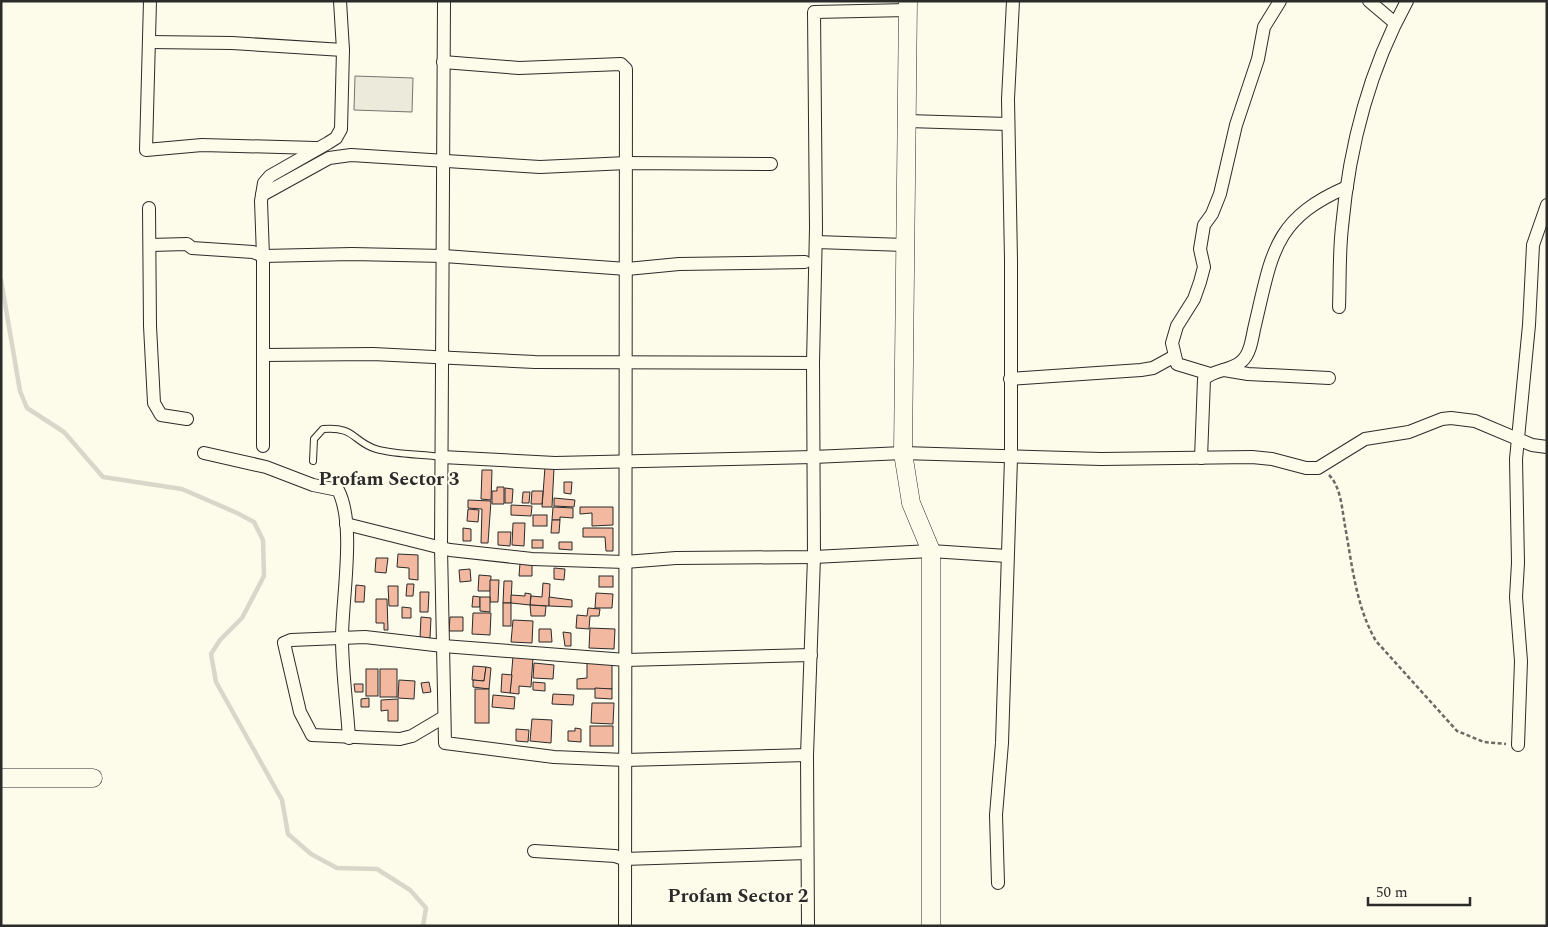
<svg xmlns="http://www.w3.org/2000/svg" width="1548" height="927" font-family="Spectral,serif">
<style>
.green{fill:#ecebdb;stroke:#74746e}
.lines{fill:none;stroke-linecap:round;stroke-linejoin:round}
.stream{stroke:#d8d7c9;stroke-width:4.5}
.building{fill:#f2b8a0;stroke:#2b2b2b}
.lane-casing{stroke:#2b2b2b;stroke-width:8}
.street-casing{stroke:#2b2b2b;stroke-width:14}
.secondary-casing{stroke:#2b2b2b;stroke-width:19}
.path{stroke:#6a6964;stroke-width:2.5;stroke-dasharray:4 2.5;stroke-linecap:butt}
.lane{stroke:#fdfbea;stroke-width:6}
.street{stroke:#fdfbea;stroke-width:12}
.secondary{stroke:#fdfbea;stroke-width:18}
.labels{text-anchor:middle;stroke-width:4;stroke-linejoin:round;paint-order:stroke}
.neighbourhood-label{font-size:19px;font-weight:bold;fill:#2b2b2b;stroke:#fdfbea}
</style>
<rect width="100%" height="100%" fill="#fdfbea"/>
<path class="green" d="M355,76L413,78L412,112L354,110Z"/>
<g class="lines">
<path class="stream" d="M1,280L20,391L27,408L64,432L103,477L182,489L237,513L254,522L263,540L264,576L242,618L220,640L211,654L216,682L282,800L288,834L311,854L337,868L377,869L410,890L426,908L423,926"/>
</g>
<g class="building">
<path d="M545,467L554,468L552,507H542Z"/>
<path d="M482,470H492L491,500L481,499Z"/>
<path d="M564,482H572L571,494L564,493Z"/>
<path d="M497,487H504V504H492V491H497Z"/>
<path d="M505,488L513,489L512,503H505Z"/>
<path d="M532,491H543L542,504H531Z"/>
<path d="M523,492H530L529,503H522Z"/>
<path d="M554,498L575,500L574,507L554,506Z"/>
<path d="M468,500L491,501L488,543H481L482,509L468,508Z"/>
<path d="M511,505L532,506L531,516L511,515Z"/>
<path d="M553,507L573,508V518L560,517V520H552Z"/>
<path d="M580,507H613V525L592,526V513L580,514Z"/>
<path d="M468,509L479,510L478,522L467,521Z"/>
<rect x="533" y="515" width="14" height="11"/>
<path d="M552,520H560L559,533H551Z"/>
<path d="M513,523H525L524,546L512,545Z"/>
<path d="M463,528L471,529V541H463Z"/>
<path d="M583,528H613V551H606L605,537H583Z"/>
<path d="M498,532H511L510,546L498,545Z"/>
<rect x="532" y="540" width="11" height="8"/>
<path d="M559,542H572V550L559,549Z"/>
<path d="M398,554L418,555V580L409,579V568L397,567Z"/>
<path d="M376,558H388L386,573L375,572Z"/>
<path d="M520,563H532V576H519Z"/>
<path d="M554,568L565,569L564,580L554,579Z"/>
<path d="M470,569L471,581L460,582L459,570Z"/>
<path d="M479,575L491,576L490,591H478Z"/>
<rect x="599" y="576" width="14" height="11"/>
<path d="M490,580H499L498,602H490Z"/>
<path d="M504,581H512L511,603H503Z"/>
<path d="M543,583L550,584L549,606L530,605L531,596L542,597Z"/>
<path d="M407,584H414L413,596H406Z"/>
<path d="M356,585L365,586L364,602H355Z"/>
<path d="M388,586H398V606H389Z"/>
<path d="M420,592H429L428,612H420Z"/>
<path d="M525,593L531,594L530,605L511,603V595L525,596Z"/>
<path d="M596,593L613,594L612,608H595Z"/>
<path d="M473,596L480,597V607H472Z"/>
<path d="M480,597H490V612L480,611Z"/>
<path d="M549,597L572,600V607L549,606Z"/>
<path d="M376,599H387L388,630H384V623H376Z"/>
<rect x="503" y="603" width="8" height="23"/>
<path d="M530,605L546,606L545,616H531Z"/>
<path d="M402,607L411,608V618H402Z"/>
<path d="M588,608L600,609L599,616H590L589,629L576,628L577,615L587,616Z"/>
<path d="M473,613H491L490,635L472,634Z"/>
<path d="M421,617L431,618L430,638H420Z"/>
<path d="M450,617H463V631H449Z"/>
<path d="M513,620L533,621L532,643L511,642Z"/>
<path d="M590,628L615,629L614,649L589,648Z"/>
<path d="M539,629H551L552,642H539Z"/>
<path d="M563,632L571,633V646H565Z"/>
<path d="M513,656L533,657L531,687L519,686V694L510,693Z"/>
<path d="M612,662V689H577V679L587,678V663Z"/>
<path d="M534,663L554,665L553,679L533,678Z"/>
<path d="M473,666L486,667L484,681L472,680Z"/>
<path d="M486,667L491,668L489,689L473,687V680L484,681Z"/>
<rect x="366" y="669" width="12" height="27"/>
<rect x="380" y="669" width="17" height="28"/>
<path d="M502,674L512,675L510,693L501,692Z"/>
<path d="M399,680L415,681L414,699L398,698Z"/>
<path d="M429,682L431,692L423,693L421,683Z"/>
<path d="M533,682L545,683V691L533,690Z"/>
<path d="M354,684H363V692H355Z"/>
<path d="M595,688L612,689V699L595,698Z"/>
<rect x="475" y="689" width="14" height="34"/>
<path d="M553,694L574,695L573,705L552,704Z"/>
<path d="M493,695L515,697L514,709L492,707Z"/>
<path d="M369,698V707H361V699Z"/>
<path d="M398,699V721H388V710L381,711V700Z"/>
<path d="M592,703H614L613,724L591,723Z"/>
<path d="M532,719L552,720L551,743L530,741Z"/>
<rect x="590" y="726" width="23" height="20"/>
<path d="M575,728L581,729V742L568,741V731H575Z"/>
<path d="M516,729L529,730L528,742L516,741Z"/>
</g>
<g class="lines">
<g class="lane-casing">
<path id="lane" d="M313,461L314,439L323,429C355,426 353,442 376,449C397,455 421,454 442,457"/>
</g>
<g class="street-casing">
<g id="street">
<path d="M150,1L146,150L202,145L316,148"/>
<path d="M444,1L441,548L445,743L554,757L625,760L807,755"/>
<path d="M1369,1L1395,23"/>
<path d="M149,42L232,43L343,50"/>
<path d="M443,62L519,68L621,64L626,69L625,926"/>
<path d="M907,121L1008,124"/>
<path d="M262,195L329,158L351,155L540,167L627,163L771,164"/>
<path d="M149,208L150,326L154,403L161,415L187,419"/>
<path d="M816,242L905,245"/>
<path d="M150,245L187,244L192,248L253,252L263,256L352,254L444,256L627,269L679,264L805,262"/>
<path d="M1339,307C1340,280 1339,253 1342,227C1349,149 1369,70 1407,1"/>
<path d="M264,355L373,354L535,362L813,363"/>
<path d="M1224,370L1248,374L1329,378"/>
<path d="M1210,374L1177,364L1172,343L1177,326L1194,299L1200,282L1204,267L1200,249L1204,225L1212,214L1220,194L1236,125L1258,59L1264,27L1280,1"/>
<path d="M1010,379L1141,370L1153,368L1173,357"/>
<path d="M263,446V256L261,201L264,183L270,176L328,143L336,138L341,129L343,50L340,1"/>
<path d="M204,453L266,467L313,485L338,490C356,524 342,598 342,638C342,671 347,705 349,738"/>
<path d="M442,457L555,463L813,457L903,453L1101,459L1252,457L1272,459L1306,468H1318L1365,439L1409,432L1442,419L1451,418L1475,421L1532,445L1547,447"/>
<path d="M1201,458L1204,379C1215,369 1232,371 1242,361C1251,353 1252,337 1255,325C1272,254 1273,219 1347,187"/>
<path d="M346,524L450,550L532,559L625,562L676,558L814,557L931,551L1007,556"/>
<path d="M444,717L412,736L400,739L312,735L300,712L284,643L291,640L365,637L443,646L626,660L811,655"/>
<path d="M1518,745L1521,661L1516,597L1518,563L1516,459L1529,325L1533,245L1547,205"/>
<path d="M534,851L615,856L624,859L807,853"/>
<path d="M998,883L996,815L1002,743L1011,458V260L1008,99L1013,1"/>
<path d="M808,926L807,755L814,557L813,363L816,228L814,12L908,10"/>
</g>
</g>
<g class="secondary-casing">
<g id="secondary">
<path d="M908,1L903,453L911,503L931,551V926"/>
<path d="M1,778H93"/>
</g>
</g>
<path class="path" d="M1329,475C1341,487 1342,509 1345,526C1352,564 1356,607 1376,641L1457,731L1484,742L1506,744"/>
<use href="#lane" class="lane"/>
<use href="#street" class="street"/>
<use href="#secondary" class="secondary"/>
</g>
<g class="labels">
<g class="neighbourhood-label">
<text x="389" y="485">Profam Sector 3</text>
<text x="738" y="902">Profam Sector 2</text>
</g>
</g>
<rect width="1548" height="927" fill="none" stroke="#2b2b2b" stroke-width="5"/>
<path d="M1368 897v8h102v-8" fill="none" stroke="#2b2b2b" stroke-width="2.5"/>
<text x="1376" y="897" font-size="15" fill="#2b2b2b" stroke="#fdfbea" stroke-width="4" paint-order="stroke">50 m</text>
</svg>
